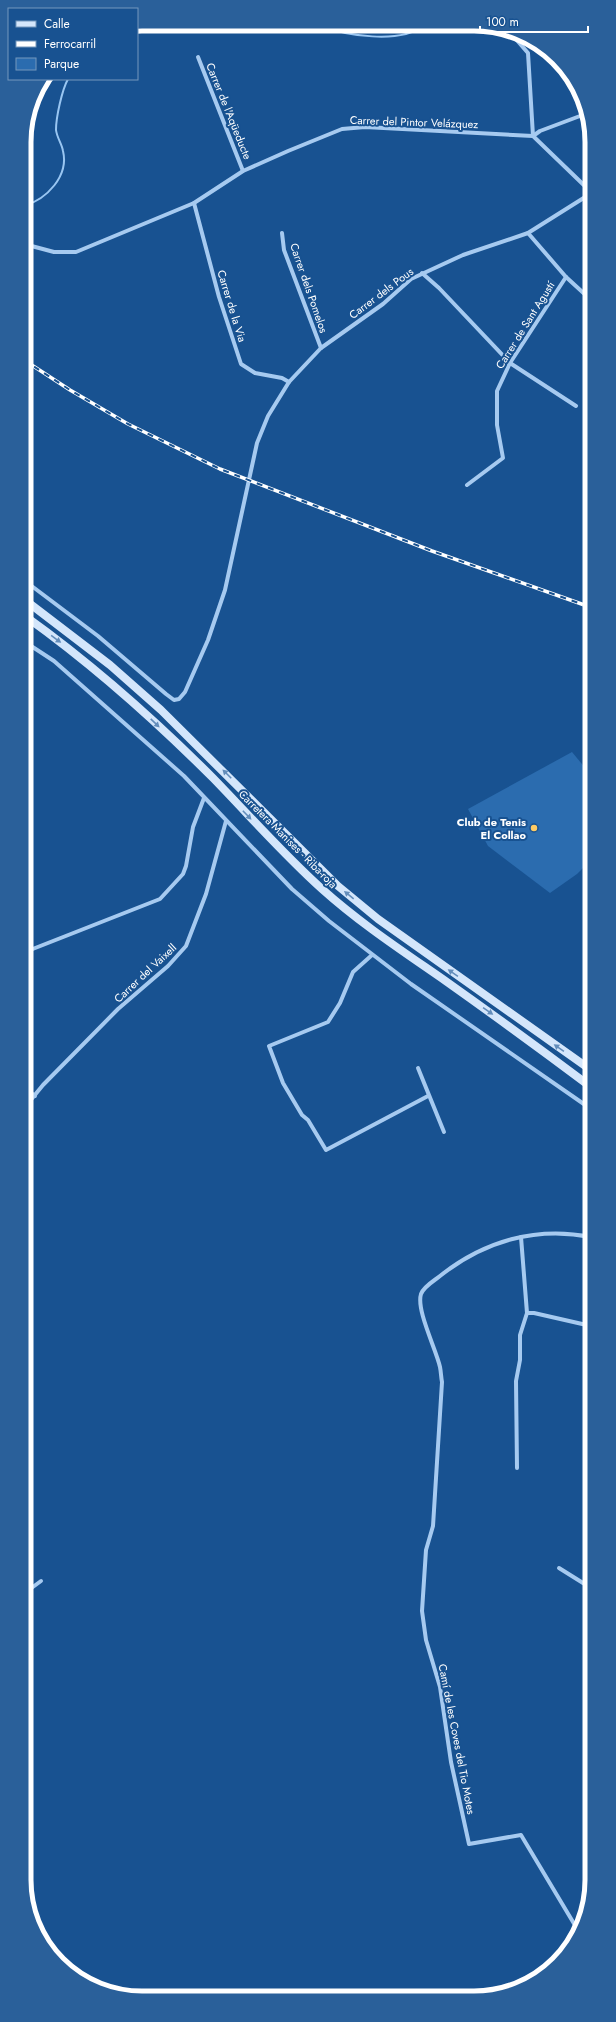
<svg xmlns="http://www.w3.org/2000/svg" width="616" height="2022" font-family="Jost,sans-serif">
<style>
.green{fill:#2b6caf}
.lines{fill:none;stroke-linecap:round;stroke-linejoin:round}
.stream{stroke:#99c6f2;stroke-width:2}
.street{stroke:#a6caf0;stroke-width:4}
.secondary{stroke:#d4e6fb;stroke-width:8}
.rail-casing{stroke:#fff;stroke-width:3.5}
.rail{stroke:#185291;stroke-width:2;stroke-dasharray:6;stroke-linecap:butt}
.oneway{fill:#638dbb}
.poi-dot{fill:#ffcc65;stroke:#185291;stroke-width:1.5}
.labels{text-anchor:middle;stroke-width:4;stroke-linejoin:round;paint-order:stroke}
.street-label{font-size:11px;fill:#fff;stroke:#185291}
.poi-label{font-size:11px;font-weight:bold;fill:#fff;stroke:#185291;text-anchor:end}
.rim{fill:none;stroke:#fff;stroke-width:5}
</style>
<rect width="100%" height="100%" fill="#185291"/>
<path class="green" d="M572,752L591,775V860L577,874L550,893L488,846L468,809Z"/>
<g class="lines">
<g class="stream">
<path d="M319,25C346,36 399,44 424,26"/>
<path d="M24,206C47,199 69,176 63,151C62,144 57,138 56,130C56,117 62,90 68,79"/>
</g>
<g class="street">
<path d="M509,31L528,53L533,136L590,191"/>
<path d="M198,57L243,171"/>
<path d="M194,203L219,297L241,364L255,373L282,378L289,382"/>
<path d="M282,233L284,250L321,348"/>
<path d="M528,233L566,277L590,299"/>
<path d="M24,244L54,252H76L194,203L243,171L288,151L342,129L365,127L533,136L540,131L588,113"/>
<path d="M422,273L439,288L510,363L576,406"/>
<path d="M467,485L503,458L497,425V391L510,363L566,277"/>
<path d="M25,581L98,636L166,694L174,700L179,699L185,692L208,640L225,590L257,443L268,416L289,382L321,348L383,304L411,279L463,255L528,233L590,194"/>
<path d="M25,642L54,661L184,776L292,889L329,921L411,984L591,1109"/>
<path d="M585,869L591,871"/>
<path d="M25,952L160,899L183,874L186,866L193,827L204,798"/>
<path d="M372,955L353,972L340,1003L328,1022L269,1046L283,1083L302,1115L308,1120L326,1150L428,1096"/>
<path d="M418,1068L444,1132"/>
<path d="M25,1088L35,1096"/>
<path d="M25,1107L43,1085L118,1009L168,966L186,946L206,894L226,821"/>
<path d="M588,1300L590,1325"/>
<path d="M527,1313H534L591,1326"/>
<path d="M587,1324L586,1423L591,1425"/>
<path d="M517,1468L516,1381L520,1360V1335L527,1313L521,1237"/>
<path d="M559,1568L591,1588"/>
<path d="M26,1592L41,1581"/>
<path d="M579,1932L521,1835L469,1844L451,1762L440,1687L426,1640L422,1611L426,1550L433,1526L442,1382C441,1377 441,1372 440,1367C436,1349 416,1310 421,1294C424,1286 434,1281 440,1276C484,1241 536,1226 591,1237"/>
</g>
<g class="secondary">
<path d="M25,600L110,665L161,710L338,886L378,919L591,1070"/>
<path d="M25,616C92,664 154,719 213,778C249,815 283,854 322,889C361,924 404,952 447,982C495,1016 543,1051 591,1087"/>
</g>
<g class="rail-casing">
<path id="rail" d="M24,360L70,390L128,424L220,469L432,551L590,607"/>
</g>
<use href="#rail" class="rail"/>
</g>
<defs><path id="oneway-solid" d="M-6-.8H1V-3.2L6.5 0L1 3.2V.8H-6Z"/></defs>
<g class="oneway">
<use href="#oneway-solid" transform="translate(56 639) rotate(36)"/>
<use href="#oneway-solid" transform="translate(155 723) rotate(44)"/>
<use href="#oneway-solid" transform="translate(227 774) rotate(-135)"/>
<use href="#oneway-solid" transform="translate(247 815) rotate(46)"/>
<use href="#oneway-solid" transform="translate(349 895) rotate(-141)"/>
<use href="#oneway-solid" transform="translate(453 973) rotate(-145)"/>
<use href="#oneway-solid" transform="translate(488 1011) rotate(35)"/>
<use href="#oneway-solid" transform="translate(559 1048) rotate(-145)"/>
</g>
<circle class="poi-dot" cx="534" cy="828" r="4"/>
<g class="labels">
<g class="street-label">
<text transform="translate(229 111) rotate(68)" y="4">Carrer de l'Aqüeducte</text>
<text transform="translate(414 122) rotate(2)" y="4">Carrer del Pintor Velázquez</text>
<text transform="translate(309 288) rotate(71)" y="4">Carrer dels Pomelos</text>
<text transform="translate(381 293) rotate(-37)" y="4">Carrer dels Pous</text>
<text transform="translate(232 306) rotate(73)" y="4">Carrer de la Via</text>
<text transform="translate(525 325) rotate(-58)" y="4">Carrer de Sant Agustí</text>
<text transform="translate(288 839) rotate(45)" y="4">Carretera Manises - Riba-roja</text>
<text transform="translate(145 973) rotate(-43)" y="4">Carrer del Vaixell</text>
<text transform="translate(457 1739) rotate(79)" y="4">Camí de les Coves del Tio Motes</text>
</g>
<g class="poi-label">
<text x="526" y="826">Club de Tenis<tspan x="526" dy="13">El Collao</tspan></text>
</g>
</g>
<path d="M0 0H616V2022H0ZM142 31H474A111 111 0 0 1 585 142V1880A111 111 0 0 1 474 1991H142A111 111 0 0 1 31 1880V142A111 111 0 0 1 142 31Z" fill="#2a609a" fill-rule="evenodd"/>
<path class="rim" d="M142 31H474A111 111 0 0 1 585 142V1880A111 111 0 0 1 474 1991H142A111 111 0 0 1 31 1880V142A111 111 0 0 1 142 31Z"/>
<rect x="8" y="8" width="130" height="72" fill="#185291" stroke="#7497bd"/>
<rect x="16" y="21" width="20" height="6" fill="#d4e6fb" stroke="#7497bd"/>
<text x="44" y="28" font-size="12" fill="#ffffff">Calle</text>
<rect x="16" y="41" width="20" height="6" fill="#ffffff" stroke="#7497bd"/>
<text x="44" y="48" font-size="12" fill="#ffffff">Ferrocarril</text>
<rect x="16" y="58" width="20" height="12" fill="#2b6caf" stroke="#7497bd"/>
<text x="44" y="68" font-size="12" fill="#ffffff">Parque</text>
<path d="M480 26v6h108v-6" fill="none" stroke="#ffffff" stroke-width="2"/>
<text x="486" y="26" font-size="12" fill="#ffffff" stroke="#185291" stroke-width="3" paint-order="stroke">100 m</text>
</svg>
